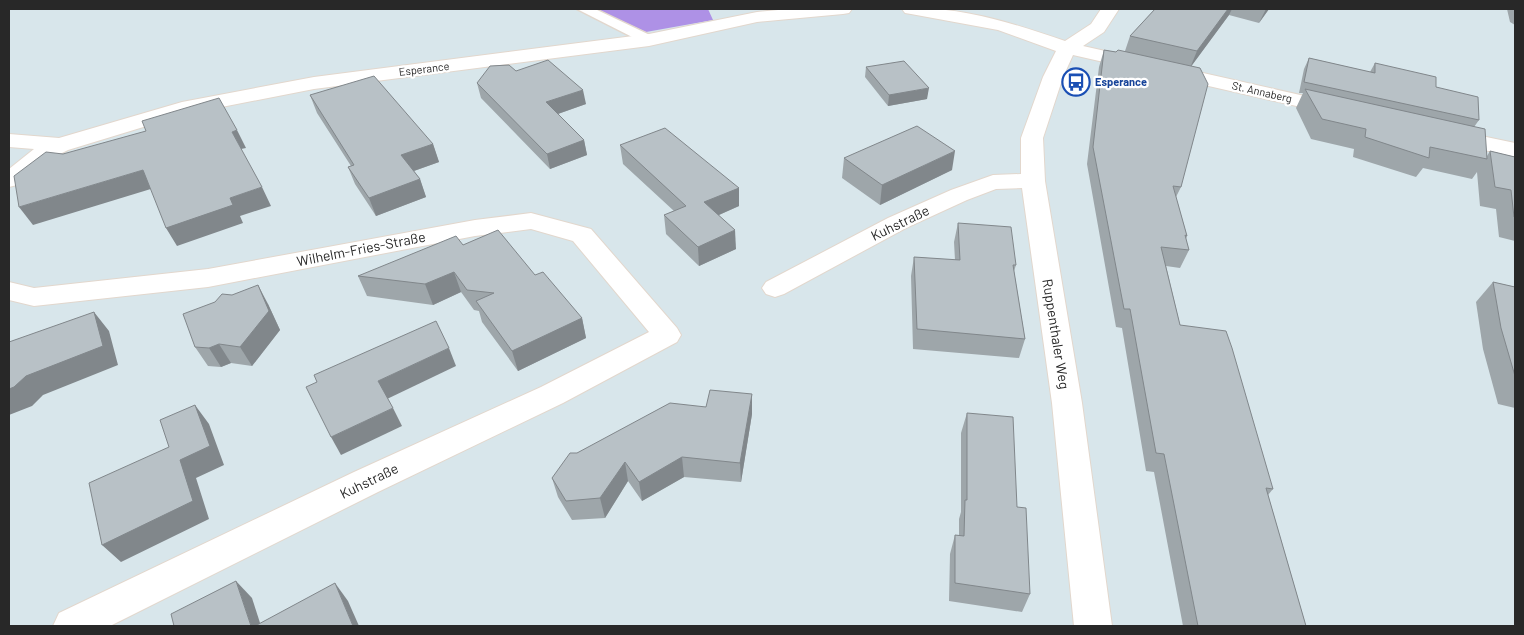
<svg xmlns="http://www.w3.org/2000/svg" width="1524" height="635" font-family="Barlow,sans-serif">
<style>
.green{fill:#ae91e6}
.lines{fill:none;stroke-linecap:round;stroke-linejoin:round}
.service-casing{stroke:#e2d7cd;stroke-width:3}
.minor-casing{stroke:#e2d7cd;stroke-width:2}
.service{fill:#fff;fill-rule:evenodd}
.minor{fill:#fff;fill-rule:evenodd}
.wall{fill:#9ea6aa}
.shaded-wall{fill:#81878b}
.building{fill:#b8c1c6;stroke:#81878b}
.labels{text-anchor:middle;stroke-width:4.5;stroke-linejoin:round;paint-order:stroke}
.far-street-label{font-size:11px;fill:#282828;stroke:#fff}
.far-transit-label{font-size:11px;font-weight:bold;fill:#164399;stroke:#fff;text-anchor:start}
.street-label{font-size:14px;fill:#282828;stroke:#fff}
</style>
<rect width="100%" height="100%" fill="#d8e6eb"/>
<path class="green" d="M596,9H708L713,20L646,32Z"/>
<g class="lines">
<g class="service-casing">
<path id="service" d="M577,9H595L654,37L657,40L654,43H644Z"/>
</g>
<g class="minor-casing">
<g id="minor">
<path d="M789,9H852L849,13L843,14L757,22L649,46L314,89L186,114L68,150L46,161L17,185L9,187V169L34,149L9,147V134L59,138L182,102L314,77L649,34L757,12Z"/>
<path d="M902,9C959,5 1012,23 1065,41L1091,24L1101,9H1119L1104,32L1083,46L1336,103L1343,105L1346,109L1343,113L1336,115L1073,55L1063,77L1043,138L1045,181L1082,403L1112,626H1074L1052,403L1022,188L996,189L967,200L906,228L784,294L775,297L766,294L762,288L766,282L888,218L951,190L993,175L1021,174V138L1043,77L1056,51L998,30L911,14L905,13Z"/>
<path d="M1448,129L1515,143V157L1440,140L1437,135L1440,130Z"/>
<path d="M531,213L591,229L677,328L681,335L677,342L563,403L378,492L110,626H53L59,613L354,472L541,387L649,332L573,241L531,229L475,236L208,287L34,306L9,300V282L34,288L208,269L475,220Z"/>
</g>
</g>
<use href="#service" class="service"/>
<use href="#minor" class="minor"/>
</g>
<g class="wall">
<path d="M1155,9H1269L1259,23L1229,15L1191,66L1181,187L1176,197L1187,236L1186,239L1189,250L1180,268L1166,266L1180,325L1273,489L1268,495L1306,626H1183L1154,472L1146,471L1122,328L1116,327L1087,164L1099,67L1104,50L1116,52L1125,51L1130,36Z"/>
<path d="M1507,9H1515V25L1510,22Z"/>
<path d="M1309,58L1370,72L1375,63L1436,87L1479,120L1474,127L1487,156L1490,151L1515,157V241L1499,237L1496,209L1480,206L1477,172L1472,179L1423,168L1416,177L1353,157L1354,149L1311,139L1296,108L1303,93H1299L1304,69Z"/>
<path d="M866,67L927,99L888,106L865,77Z"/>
<path d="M516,71L586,104L558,114L584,140L587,155L550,169L481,98L477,83Z"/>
<path d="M310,95L433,144L439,162L414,171L420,179L426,197L376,216L355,184L348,167L351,166L317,113Z"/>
<path d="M620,145L739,188V206L719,215L736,249L699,266L666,234L664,215L674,211L623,164Z"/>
<path d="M844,158L952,170L880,205L842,178Z"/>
<path d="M958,223L1016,265L1014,271L1025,339L1019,358L913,349L911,276L914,257L955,260L954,242Z"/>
<path d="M463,245L535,275L582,318L586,338L518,371L482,322L479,311L474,310L461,292L433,305L367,296L358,276Z"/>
<path d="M1493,282L1515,287V408L1498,404L1483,349L1476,302Z"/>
<path d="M268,304L280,330L252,366L231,363L221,367L208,366L195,347Z"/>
<path d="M752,394V414L741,482L684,477L642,501L628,481L605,518L572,520L558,497L552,478L577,453L706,407Z"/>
<path d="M967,413L1017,507L1030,594L1022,612L949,601L950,554L955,535H959V519L961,512V433Z"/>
</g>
<g class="shaded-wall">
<path d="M1228,9H1232L1229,15L1190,68L1197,51Z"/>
<path d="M1266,9H1269L1259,23Z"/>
<path d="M929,88L927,99L888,106L889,95Z"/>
<path d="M583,90L586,104L549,117L546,102Z"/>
<path d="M237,130L246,148L241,149L232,132Z"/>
<path d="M584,140L587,155L550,169L547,154Z"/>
<path d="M433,144L439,162L408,173L401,155Z"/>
<path d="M955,151L952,170L880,205L882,185Z"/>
<path d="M143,170L154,188L33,225L19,207Z"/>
<path d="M420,179L426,197L376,216L369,198Z"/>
<path d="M262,187L271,206L240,216L243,223L177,246L166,228L230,198Z"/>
<path d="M739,188V206L705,221L704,202Z"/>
<path d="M735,230L736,249L699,266L698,247Z"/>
<path d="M454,272L461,292L433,305L425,284Z"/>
<path d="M258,285L268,304L280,330L252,366L240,347Z"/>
<path d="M94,312L109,331L118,365L43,395L32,406L9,415V389Z"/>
<path d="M582,318L586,338L518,371L512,351Z"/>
<path d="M219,344L231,363L221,367L209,348Z"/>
<path d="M449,348L456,366L387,399L378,381Z"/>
<path d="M752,394V414L741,482L740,463Z"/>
<path d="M195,405L209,424L224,465L196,478L209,519L121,562L102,545L180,460Z"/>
<path d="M393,408L402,426L341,455L331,437Z"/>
<path d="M682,457L684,477L642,501L639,482Z"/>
<path d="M625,462L628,481L605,518L600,498Z"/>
<path d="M236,581L252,598L261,626H251Z"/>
<path d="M335,583L348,601L359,626H353Z"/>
</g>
<g class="building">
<path d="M1155,9H1228L1197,51L1130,36Z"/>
<path d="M1104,50L1116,52L1118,50L1200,68L1208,84L1181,187L1173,186L1187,236L1185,235L1189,250L1161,247L1180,325L1226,331L1232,348L1273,489L1266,488L1306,626H1198L1164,454L1156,453L1130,309H1124L1093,147Z"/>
<path d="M1309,58L1375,73V63L1436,77V87L1478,97L1479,120L1304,82Z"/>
<path d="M548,60L583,90L546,102L584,140L547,154L477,83L490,66L509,65L516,71Z"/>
<path d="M904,61L929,88L889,95L866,67Z"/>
<path d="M374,76L433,144L401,155L420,179L369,198L348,167L354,165L310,95Z"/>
<path d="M1305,89L1485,129L1487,159L1430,147L1429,158L1365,137L1366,129L1322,119Z"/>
<path d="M219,98L237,130L232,132L262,187L230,198L233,205L166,228L143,170L19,207L14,176L46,152L63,154L146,131L142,121Z"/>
<path d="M917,126L955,151L882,185L844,158Z"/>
<path d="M665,128L739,188L704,202L735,230L698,247L664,215L686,206L620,145Z"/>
<path d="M1490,151L1515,157V218L1514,217L1511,190L1495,187Z"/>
<path d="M958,223L1011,227L1016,265H1013L1025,339L917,329L914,257L960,260Z"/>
<path d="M498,230L535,275L543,272L582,318L512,351L476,301L494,293L467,290L454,272L425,284L358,276L456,236L463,245Z"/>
<path d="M1493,282L1515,287V376L1501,328Z"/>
<path d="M258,285L269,311L240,347L219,344L209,348L195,347L183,314L215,302L222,294L232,295Z"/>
<path d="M94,312L103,346L26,376L14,387L9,389V342Z"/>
<path d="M436,321L449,348L378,381L393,408L331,437L306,387L317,382L314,375Z"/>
<path d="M710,390L752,394L740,463L682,457L639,482L625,462L600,498L566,501L552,478L570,453H577L670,403L706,407Z"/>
<path d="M195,405L210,446L180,460L193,501L102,545L89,483L169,447L160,420Z"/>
<path d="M967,413L1013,417L1017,507L1026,508L1030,594L955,583V535L964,536L965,500H967Z"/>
<path d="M236,581L251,626H174L171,614Z"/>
<path d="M335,583L353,626H255Z"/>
</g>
<defs>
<g id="bus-ring" transform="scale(1.4375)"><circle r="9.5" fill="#fff" stroke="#1a4fb4" stroke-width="1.5"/><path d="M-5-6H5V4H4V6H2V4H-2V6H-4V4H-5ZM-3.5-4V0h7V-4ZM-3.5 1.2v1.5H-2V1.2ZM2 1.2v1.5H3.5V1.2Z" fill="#1a4fb4"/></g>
</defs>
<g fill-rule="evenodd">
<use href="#bus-ring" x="1076" y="82"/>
</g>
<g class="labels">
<g class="far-street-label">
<text transform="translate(424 69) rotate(-7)" y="4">Esperance</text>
<text transform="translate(1262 92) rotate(13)" y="4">St. Annaberg</text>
</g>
<g class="far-transit-label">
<text x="1095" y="86">Esperance</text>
</g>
<g class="street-label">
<text transform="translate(900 223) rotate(-26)" y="5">Kuhstraße</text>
<text transform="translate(361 249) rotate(-11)" y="5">Wilhelm-Fries-Straße</text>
<text transform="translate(1056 334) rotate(81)" y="5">Ruppenthaler Weg</text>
<text transform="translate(369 481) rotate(-26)" y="5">Kuhstraße</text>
</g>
</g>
<rect width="1524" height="635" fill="none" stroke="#282828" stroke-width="20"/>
</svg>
